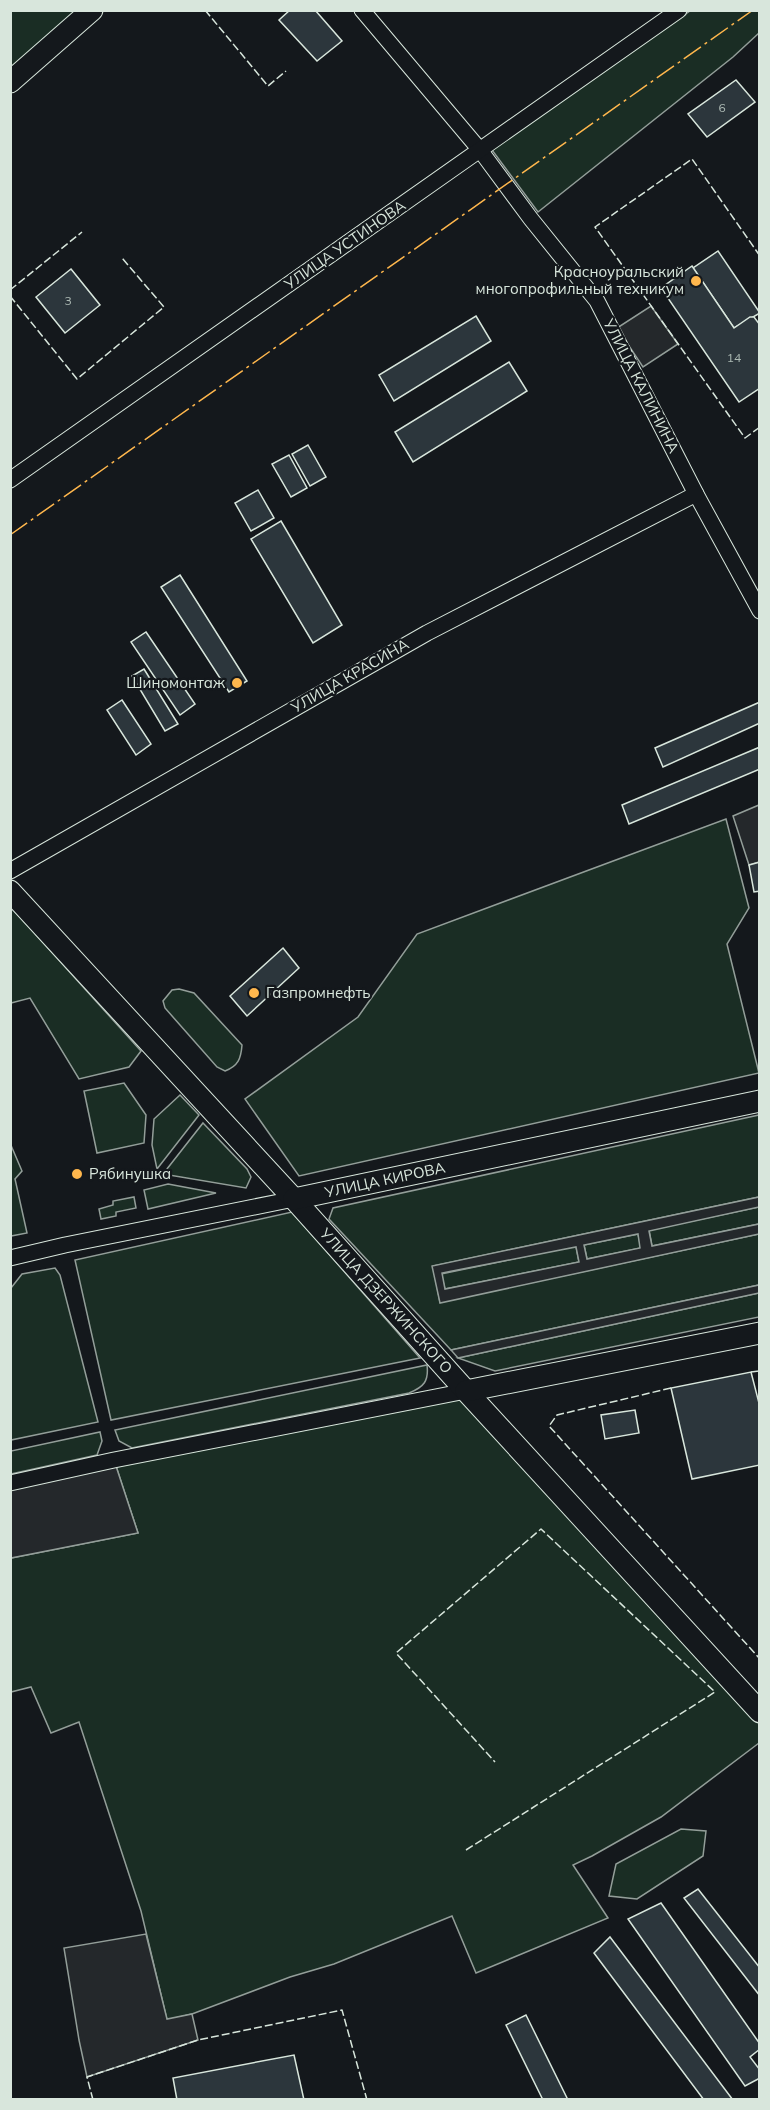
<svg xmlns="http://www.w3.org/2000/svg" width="770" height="2110" font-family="Mulish,sans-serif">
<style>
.green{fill:#1a2d24;stroke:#939e99;stroke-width:1.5}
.parking{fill:#24282b;stroke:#939e99;stroke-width:1.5;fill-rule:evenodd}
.building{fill:#2c363c;stroke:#d8e6dc;stroke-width:1.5}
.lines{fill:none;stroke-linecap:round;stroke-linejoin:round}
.street-casing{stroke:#d8e6dc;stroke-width:17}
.secondary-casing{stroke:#d8e6dc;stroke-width:23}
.street{stroke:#14181c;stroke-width:15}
.secondary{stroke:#14181c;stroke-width:21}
.fence{stroke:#d8e6dc;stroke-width:1.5;stroke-dasharray:8 3;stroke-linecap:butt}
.power{stroke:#ffb74d;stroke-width:1.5;stroke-dasharray:21 4.5 3 4.5;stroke-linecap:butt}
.poi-dot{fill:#ffb74d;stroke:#14181c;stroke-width:2}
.labels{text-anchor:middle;stroke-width:4.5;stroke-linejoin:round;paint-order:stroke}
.number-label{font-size:12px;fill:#adbab4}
.street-label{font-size:15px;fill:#d8e6dc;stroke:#14181c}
.poi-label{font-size:15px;fill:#d8e6dc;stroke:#14181c;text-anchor:end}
</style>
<rect width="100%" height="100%" fill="#14181c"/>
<g class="green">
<path d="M11,11H92L11,82Z"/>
<path d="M690,11H759V33L733,57L538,212L492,150Z"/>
<path d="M726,819L749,908L727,944L759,1073L299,1176L245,1099L358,1017L417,934Z"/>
<path d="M10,906L141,1051L129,1067L79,1079L30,998L11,1003Z"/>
<path d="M179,989L194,993L242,1045C241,1059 238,1066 225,1071L217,1067L165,1008L163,1001L172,990Z"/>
<path d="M124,1083L146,1115L144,1143L97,1153L84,1091Z"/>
<path d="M180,1095L199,1115L157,1169L152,1145L154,1119Z"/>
<path d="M759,1115V1197L433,1266L440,1302L759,1234V1285L451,1350L329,1219L333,1208Z"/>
<path d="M203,1123L247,1169L251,1177L246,1188L163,1174Z"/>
<path d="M10,1143L22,1171L15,1179L27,1233L11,1236Z"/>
<path d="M168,1184L216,1193L148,1209L144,1190Z"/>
<path d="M134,1197L136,1208L116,1212V1216L101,1219L99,1209L113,1205V1201Z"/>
<path d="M759,1207V1224L652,1246L649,1230Z"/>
<path d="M292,1212L420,1358L111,1420L75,1260Z"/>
<path d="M638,1234L641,1248L587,1259L584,1245Z"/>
<path d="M576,1246L579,1262L445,1289L441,1274Z"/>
<path d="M55,1268L60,1275L98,1422L11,1440V1288L22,1274Z"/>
<path d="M759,1293V1317L495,1371L458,1358Z"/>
<path d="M427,1365C429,1381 424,1387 409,1393L132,1448L119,1441L115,1430Z"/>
<path d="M466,1391L759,1712V1743L661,1817L592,1856L573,1865L608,1918L476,1973L452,1916L334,1964L290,1977L192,2014L167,2020L141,1911L79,1722L51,1733L31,1687L11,1692V1558L138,1533L114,1460Z"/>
<path d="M100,1432L102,1441L97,1455L11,1474V1451Z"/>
<path d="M681,1829L706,1831L703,1856L637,1899L609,1896L616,1864Z"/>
</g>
<g class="parking">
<path d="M651,306L678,344L643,367L617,328Z"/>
<path d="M759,805V862L749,865L733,816Z"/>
<path d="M759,1197V1207L649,1231L652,1246L759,1224V1234L440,1303L432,1266ZM638,1234L640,1248L587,1259L584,1245ZM576,1247L579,1262L445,1289L442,1273Z"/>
<path d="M759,1285V1293L458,1358L451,1350Z"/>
<path d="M114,1460L138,1533L11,1558L10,1483Z"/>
<path d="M146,1934L167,2019L192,2014L198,2040L87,2077L79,2040L64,1948Z"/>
</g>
<g class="building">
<path d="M290,10H315L342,41L317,61L279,20Z"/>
<path d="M736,80L755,102L707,137L688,114Z"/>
<path d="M718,251L760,313L734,328L693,268Z"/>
<path d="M692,266L734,328L750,317H754L760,325V388L739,402L661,288Z"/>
<path d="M71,269L100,305L65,333L36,297Z"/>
<path d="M476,316L491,341L394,401L379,375Z"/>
<path d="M509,362L527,391L413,462L395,432Z"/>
<path d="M308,445L326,477L310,486L292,454Z"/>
<path d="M289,455L307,488L291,497L272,464Z"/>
<path d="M258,490L274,518L251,531L235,503Z"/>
<path d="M281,521L342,625L313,643L251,539Z"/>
<path d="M180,575L247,681L229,692L161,587Z"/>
<path d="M146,632L195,704L180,715L131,642Z"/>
<path d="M144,669L178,724L165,731L132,676Z"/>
<path d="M122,700L151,744L136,755L107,710Z"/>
<path d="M760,702V723L663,767L655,748Z"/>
<path d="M760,747V769L629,824L622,805Z"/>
<path d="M760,862V891L754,892L749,865Z"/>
<path d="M283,948L299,968L247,1016L230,996Z"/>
<path d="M751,1372L760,1407V1465L692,1479L671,1388Z"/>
<path d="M635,1410L639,1433L605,1439L601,1415Z"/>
<path d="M698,1889L760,1968V1996L684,1898Z"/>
<path d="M661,1903L760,2044V2049L750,2057L760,2070V2078L745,2086L628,1919Z"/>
<path d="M610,1937L733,2100H704L594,1953Z"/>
<path d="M526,2015L568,2100H543L506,2025Z"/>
<path d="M294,2055L304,2100H177L173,2078Z"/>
</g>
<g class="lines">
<g class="street-casing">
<g id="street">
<path d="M362,10L480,150L531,219L597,301L696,494L760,611"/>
<path d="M10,480L679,10"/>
<path d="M10,871L427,633L696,494"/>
<path d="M10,1258L65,1245L294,1199"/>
<path d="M10,1483L114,1460L466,1391"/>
</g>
</g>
<g class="secondary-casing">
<g id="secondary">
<path d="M10,82L92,10"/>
<path d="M10,891L294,1199L466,1391L760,1712"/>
<path d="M294,1199L760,1101"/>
<path d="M466,1391L760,1333"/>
</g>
</g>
<use href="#street" class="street"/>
<use href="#secondary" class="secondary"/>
<g class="fence">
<path d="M205,10L268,86L286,71"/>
<path d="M760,256L692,159L595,227L745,438L760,427"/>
<path d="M10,290L82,232"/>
<path d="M10,296L77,379L164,307L122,258"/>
<path d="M751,1372L760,1371"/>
<path d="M671,1388L557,1415L549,1426L760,1659"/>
<path d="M466,1850L715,1692L541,1529L396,1653L495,1762"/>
<path d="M93,2100L87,2077L198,2040L342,2010L367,2100"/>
</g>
<path class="power" d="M10,535L753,10"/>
</g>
<g class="poi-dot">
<circle cx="696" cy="281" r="6"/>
<circle cx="237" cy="683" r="6"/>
<circle cx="254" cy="993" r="6"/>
<circle cx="77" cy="1174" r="6"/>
</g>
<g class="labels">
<g class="number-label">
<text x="722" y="112">6</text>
<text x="68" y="305">3</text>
<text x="734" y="362">14</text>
</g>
<g class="street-label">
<text transform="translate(345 245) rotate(-35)" y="5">УЛИЦА УСТИНОВА</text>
<text transform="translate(641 386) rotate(63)" y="5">УЛИЦА КАЛИНИНА</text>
<text transform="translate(350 676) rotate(-30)" y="5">УЛИЦА КРАСИНА</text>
<text transform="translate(385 1180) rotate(-12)" y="5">УЛИЦА КИРОВА</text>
<text transform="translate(386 1301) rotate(48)" y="5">УЛИЦА ДЗЕРЖИНСКОГО</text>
</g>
<g class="poi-label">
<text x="684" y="277">Красноуральский<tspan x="684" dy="17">многопрофильный техникум</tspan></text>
<text x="225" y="688">Шиномонтаж</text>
<text x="266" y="998" text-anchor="start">Газпромнефть</text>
<text x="89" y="1179" text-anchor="start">Рябинушка</text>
</g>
</g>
<rect width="770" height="2110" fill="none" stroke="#d8e6dc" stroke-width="24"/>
</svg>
